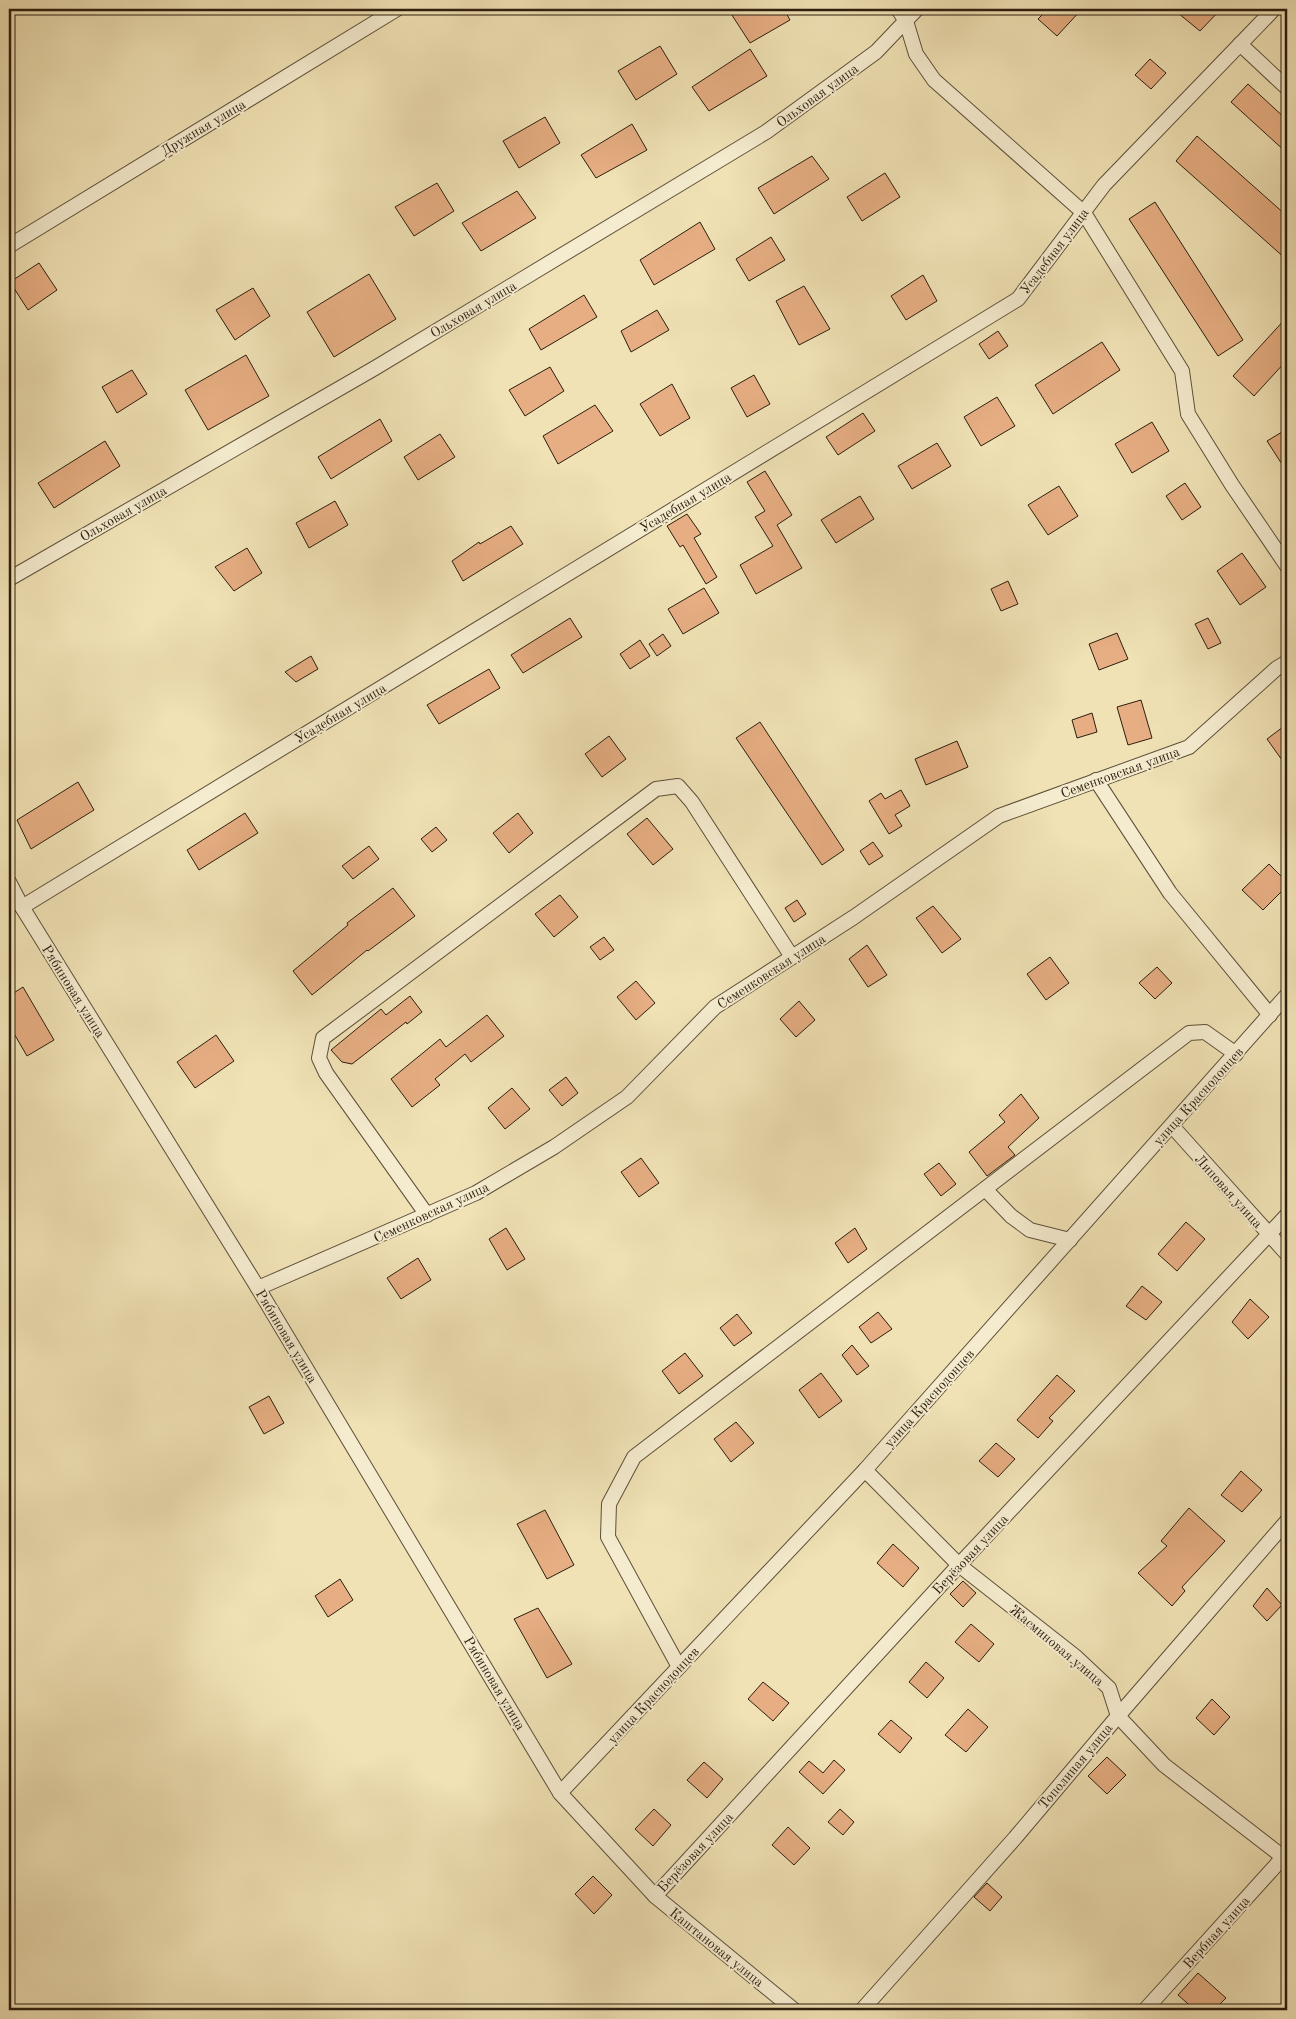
<svg xmlns="http://www.w3.org/2000/svg" width="1296" height="2019" font-family="'Old Standard TT',serif">
<style>
.building{fill:#e6ae82;stroke:#2c1e10}
.lines{fill:none;stroke-linecap:round;stroke-linejoin:round}
.street-casing{stroke:#5d4f39;stroke-width:16}
.street{stroke:#f5eccf;stroke-width:14}
.labels{text-anchor:middle;stroke-width:4;stroke-linejoin:round;paint-order:stroke}
.street-label{font-size:14px;fill:#2c1e10;stroke:#f5eccf}
</style>
<rect width="100%" height="100%" fill="#f0e2b5"/>
<filter id="stains"><feTurbulence type="fractalNoise" baseFrequency=".004" numOctaves="4"/><feColorMatrix values="0 0 0 0 .2 0 0 0 0 .09 0 0 0 0 .02 0 0 0 .5 -.17"/></filter>
<radialGradient id="worn" r=".72"><stop offset=".6" stop-color="#630" stop-opacity="0"/><stop offset="1" stop-color="#630" stop-opacity=".3"/></radialGradient>
<g class="building">
<path d="M728,9H784L790,20L750,43Z"/>
<path d="M1048,9H1082L1057,36L1038,19Z"/>
<path d="M1173,9H1221L1200,31Z"/>
<path d="M660,46L677,74L636,100L618,71Z"/>
<path d="M750,49L767,76L709,111L692,87Z"/>
<path d="M1150,59L1166,73L1151,89L1135,75Z"/>
<path d="M1248,84L1287,120V153L1231,102Z"/>
<path d="M545,117L560,143L519,168L503,141Z"/>
<path d="M632,124L647,150L596,178L581,155Z"/>
<path d="M1197,136L1287,216V260L1176,161Z"/>
<path d="M812,156L829,179L774,214L758,188Z"/>
<path d="M885,173L900,197L862,221L847,197Z"/>
<path d="M437,183L454,211L414,236L395,207Z"/>
<path d="M517,191L536,218L481,251L462,223Z"/>
<path d="M1155,202L1243,340L1218,356L1129,219Z"/>
<path d="M700,222L715,249L654,285L640,260Z"/>
<path d="M771,237L785,260L749,281L736,259Z"/>
<path d="M39,263L57,290L28,310L10,282Z"/>
<path d="M369,274L396,319L334,357L307,312Z"/>
<path d="M923,275L937,301L906,320L891,296Z"/>
<path d="M804,286L830,329L799,345L776,301Z"/>
<path d="M253,288L270,316L235,340L216,310Z"/>
<path d="M584,295L597,317L541,350L529,329Z"/>
<path d="M657,310L669,330L631,352L621,331Z"/>
<path d="M1287,317V360L1254,396L1233,376Z"/>
<path d="M998,331L1008,346L989,359L979,344Z"/>
<path d="M1102,342L1120,370L1053,414L1035,385Z"/>
<path d="M246,355L269,396L208,430L185,390Z"/>
<path d="M550,367L564,391L525,416L509,390Z"/>
<path d="M132,370L147,394L117,413L102,387Z"/>
<path d="M754,375L770,404L747,417L731,388Z"/>
<path d="M672,384L690,418L660,436L640,404Z"/>
<path d="M997,397L1015,426L981,446L964,417Z"/>
<path d="M595,405L613,431L558,464L543,436Z"/>
<path d="M863,413L875,431L838,455L826,437Z"/>
<path d="M380,419L392,441L331,479L318,457Z"/>
<path d="M1152,422L1169,451L1132,473L1115,444Z"/>
<path d="M1287,429V472L1267,441Z"/>
<path d="M440,434L455,457L418,480L404,457Z"/>
<path d="M105,441L120,466L54,508L38,483Z"/>
<path d="M937,443L951,466L912,489L898,466Z"/>
<path d="M765,471L792,515L777,525L802,568L756,594L740,565L773,546L755,517L765,511L747,482Z"/>
<path d="M1185,483L1201,507L1182,520L1166,496Z"/>
<path d="M1059,486L1078,516L1048,535L1028,505Z"/>
<path d="M860,496L874,519L836,543L821,520Z"/>
<path d="M335,501L348,525L309,548L296,523Z"/>
<path d="M687,514L701,534L694,538L717,577L706,584L683,545L680,547L667,526Z"/>
<path d="M511,526L523,544L463,581L452,561L479,542L480,544Z"/>
<path d="M247,548L262,573L234,591L215,567Z"/>
<path d="M1242,553L1266,587L1240,605L1217,571Z"/>
<path d="M1008,581L1018,604L1001,611L991,589Z"/>
<path d="M704,588L719,613L683,634L668,609Z"/>
<path d="M570,618L582,637L523,673L511,655Z"/>
<path d="M1208,618L1221,643L1208,649L1195,624Z"/>
<path d="M1117,633L1128,659L1099,670L1089,644Z"/>
<path d="M663,634L671,646L657,656L649,644Z"/>
<path d="M640,640L650,656L630,669L620,654Z"/>
<path d="M311,656L318,669L296,682L285,672Z"/>
<path d="M489,669L500,688L439,724L427,705Z"/>
<path d="M1141,700L1152,738L1128,745L1117,707Z"/>
<path d="M1092,713L1097,732L1077,738L1072,720Z"/>
<path d="M760,722L844,850L822,865L736,738Z"/>
<path d="M1287,724V767L1267,739Z"/>
<path d="M609,736L626,759L602,777L585,754Z"/>
<path d="M957,741L968,767L926,785L915,759Z"/>
<path d="M78,782L94,810L31,849L17,820Z"/>
<path d="M901,790L910,806L895,815L902,826L889,834L869,801L881,793L885,799Z"/>
<path d="M245,813L258,833L199,870L187,850Z"/>
<path d="M518,813L533,833L509,853L493,833Z"/>
<path d="M647,818L673,849L653,865L627,834Z"/>
<path d="M436,827L447,840L432,852L421,839Z"/>
<path d="M873,842L883,856L869,865L860,851Z"/>
<path d="M369,846L379,859L353,879L342,866Z"/>
<path d="M1269,864L1287,882V886L1263,910L1242,890Z"/>
<path d="M393,888L415,916L368,951L367,950L312,995L293,971L348,925L347,923Z"/>
<path d="M560,895L578,917L554,937L535,914Z"/>
<path d="M797,900L806,914L794,922L785,908Z"/>
<path d="M933,906L961,939L942,953L916,918Z"/>
<path d="M604,937L614,950L600,960L590,947Z"/>
<path d="M867,945L887,975L868,987L849,959Z"/>
<path d="M1050,957L1069,983L1046,1000L1027,974Z"/>
<path d="M1157,967L1172,983L1155,999L1139,983Z"/>
<path d="M636,981L655,1003L636,1020L617,997Z"/>
<path d="M23,987L54,1040L27,1056L9,1025V996Z"/>
<path d="M410,996L422,1012L407,1024L406,1022L352,1064L342,1062L331,1050L381,1009L386,1015Z"/>
<path d="M799,1001L815,1020L796,1037L780,1019Z"/>
<path d="M487,1015L504,1036L471,1062L465,1054L435,1079L440,1085L412,1107L391,1079L440,1039L446,1047Z"/>
<path d="M216,1035L234,1061L195,1088L177,1062Z"/>
<path d="M566,1077L578,1093L562,1106L549,1090Z"/>
<path d="M512,1088L530,1109L505,1129L488,1108Z"/>
<path d="M1021,1094L1039,1118L1008,1147L1015,1155L987,1176L969,1152L1005,1122L999,1115Z"/>
<path d="M641,1158L659,1183L639,1197L621,1172Z"/>
<path d="M939,1163L956,1184L941,1196L924,1174Z"/>
<path d="M1186,1222L1205,1239L1177,1271L1158,1254Z"/>
<path d="M506,1228L525,1259L507,1270L489,1239Z"/>
<path d="M855,1228L867,1249L848,1263L835,1243Z"/>
<path d="M418,1258L431,1280L401,1299L387,1278Z"/>
<path d="M1142,1286L1162,1302L1146,1320L1126,1306Z"/>
<path d="M1250,1299L1269,1317L1248,1339L1232,1322Z"/>
<path d="M878,1312L892,1329L871,1343L859,1327Z"/>
<path d="M737,1314L752,1333L734,1346L720,1328Z"/>
<path d="M852,1345L869,1366L857,1375L842,1355Z"/>
<path d="M685,1353L703,1376L679,1394L662,1371Z"/>
<path d="M821,1373L842,1401L819,1418L799,1390Z"/>
<path d="M1057,1375L1075,1391L1049,1418L1053,1421L1038,1438L1017,1420Z"/>
<path d="M269,1396L284,1423L264,1434L249,1407Z"/>
<path d="M736,1422L754,1443L731,1462L714,1439Z"/>
<path d="M996,1443L1015,1459L998,1477L979,1461Z"/>
<path d="M1241,1471L1262,1490L1242,1512L1221,1495Z"/>
<path d="M1189,1508L1225,1541L1182,1587L1185,1591L1172,1606L1138,1573L1167,1546L1161,1541Z"/>
<path d="M545,1510L574,1565L547,1579L517,1524Z"/>
<path d="M893,1544L919,1568L903,1587L877,1563Z"/>
<path d="M340,1579L353,1600L328,1617L315,1596Z"/>
<path d="M963,1581L976,1593L963,1607L950,1594Z"/>
<path d="M1267,1588L1282,1605L1267,1621L1253,1606Z"/>
<path d="M538,1608L572,1664L547,1678L514,1619Z"/>
<path d="M971,1624L994,1644L979,1662L955,1642Z"/>
<path d="M926,1662L944,1678L927,1698L909,1682Z"/>
<path d="M763,1682L789,1703L773,1721L748,1699Z"/>
<path d="M1212,1699L1230,1717L1214,1735L1196,1718Z"/>
<path d="M968,1709L988,1727L966,1752L945,1735Z"/>
<path d="M891,1720L912,1738L900,1753L878,1734Z"/>
<path d="M1107,1757L1126,1775L1107,1794L1088,1776Z"/>
<path d="M834,1760L845,1770L823,1794L799,1772L809,1761L823,1773Z"/>
<path d="M704,1762L723,1779L707,1798L687,1780Z"/>
<path d="M654,1809L671,1825L653,1846L635,1829Z"/>
<path d="M840,1809L854,1822L843,1835L828,1822Z"/>
<path d="M788,1827L810,1848L794,1865L772,1845Z"/>
<path d="M593,1876L612,1895L594,1914L575,1894Z"/>
<path d="M987,1883L1002,1897L990,1911L974,1897Z"/>
<path d="M1198,1973L1226,1998L1214,2010H1195L1178,1995Z"/>
</g>
<g class="lines">
<g class="street-casing">
<g id="street">
<path d="M898,9L906,21L916,54L934,80L1084,213L1182,371L1188,414L1232,485L1287,566"/>
<path d="M1240,44L1287,88"/>
<path d="M9,246L397,9"/>
<path d="M9,579L375,368L766,132L876,52L917,9"/>
<path d="M1096,780L1170,893L1270,1015"/>
<path d="M9,882L22,907L258,1288L560,1793L655,1896L794,2010"/>
<path d="M22,907L1018,299L1104,185L1274,9"/>
<path d="M1172,1126L1287,1254"/>
<path d="M985,1189L1011,1216L1030,1230L1070,1240"/>
<path d="M427,1215L326,1073L319,1058L323,1038L656,789L678,786L692,802L792,957"/>
<path d="M258,1288L476,1193L554,1147L627,1097L715,1007L854,917L999,816L1189,747L1277,668L1287,662"/>
<path d="M865,1470L959,1565L1076,1657L1109,1688L1118,1716L1164,1765L1287,1860"/>
<path d="M679,1667L608,1537L609,1504L634,1457L1189,1033L1205,1032L1236,1054"/>
<path d="M560,1793L865,1470L1287,995"/>
<path d="M655,1896L959,1565L1287,1215"/>
<path d="M862,2010L1015,1838L1118,1716L1287,1521"/>
<path d="M1145,2010L1287,1853"/>
</g>
</g>
<use href="#street" class="street"/>
</g>
<g class="labels">
<g class="street-label">
<text transform="translate(817 95) rotate(-36)" y="5">Ольховая улица</text>
<text transform="translate(203 127) rotate(-31)" y="5">Дружная улица</text>
<text transform="translate(1054 251) rotate(-53)" y="5">Усадебная улица</text>
<text transform="translate(473 309) rotate(-31)" y="5">Ольховая улица</text>
<text transform="translate(685 502) rotate(-31)" y="5">Усадебная улица</text>
<text transform="translate(123 513) rotate(-30)" y="5">Ольховая улица</text>
<text transform="translate(340 713) rotate(-31)" y="5">Усадебная улица</text>
<text transform="translate(1120 772) rotate(-20)" y="5">Семенковская улица</text>
<text transform="translate(771 971) rotate(-33)" y="5">Семенковская улица</text>
<text transform="translate(74 991) rotate(58)" y="5">Рябиновая улица</text>
<text transform="translate(1198 1096) rotate(-48)" y="5">улица Краснодонцев</text>
<text transform="translate(1229 1191) rotate(48)" y="5">Липовая улица</text>
<text transform="translate(431 1212) rotate(-25)" y="5">Семенковская улица</text>
<text transform="translate(287 1336) rotate(59)" y="5">Рябиновая улица</text>
<text transform="translate(929 1398) rotate(-48)" y="5">улица Краснодонцев</text>
<text transform="translate(970 1554) rotate(-47)" y="5">Берёзовая улица</text>
<text transform="translate(1057 1645) rotate(40)" y="5">Жасминовая улица</text>
<text transform="translate(495 1683) rotate(59)" y="5">Рябиновая улица</text>
<text transform="translate(653 1695) rotate(-47)" y="5">улица Краснодонцев</text>
<text transform="translate(1075 1766) rotate(-50)" y="5">Тополиная улица</text>
<text transform="translate(695 1852) rotate(-47)" y="5">Берёзовая улица</text>
<text transform="translate(1216 1932) rotate(-48)" y="5">Вербная улица</text>
<text transform="translate(717 1947) rotate(39)" y="5">Каштановая улица</text>
</g>
</g>
<rect width="1296" height="2019" fill="none" stroke="#f0e2b5" stroke-width="30"/>
<rect x="10" y="10" width="1276" height="1999" fill="none" stroke="#2c1e10" stroke-width="2.5"/>
<rect x="15" y="15" width="1266" height="1989" fill="none" stroke="#2c1e10"/>
<rect width="100%" height="100%" filter="url(#stains)"/>
<rect width="100%" height="100%" fill="url(#worn)"/>
</svg>
